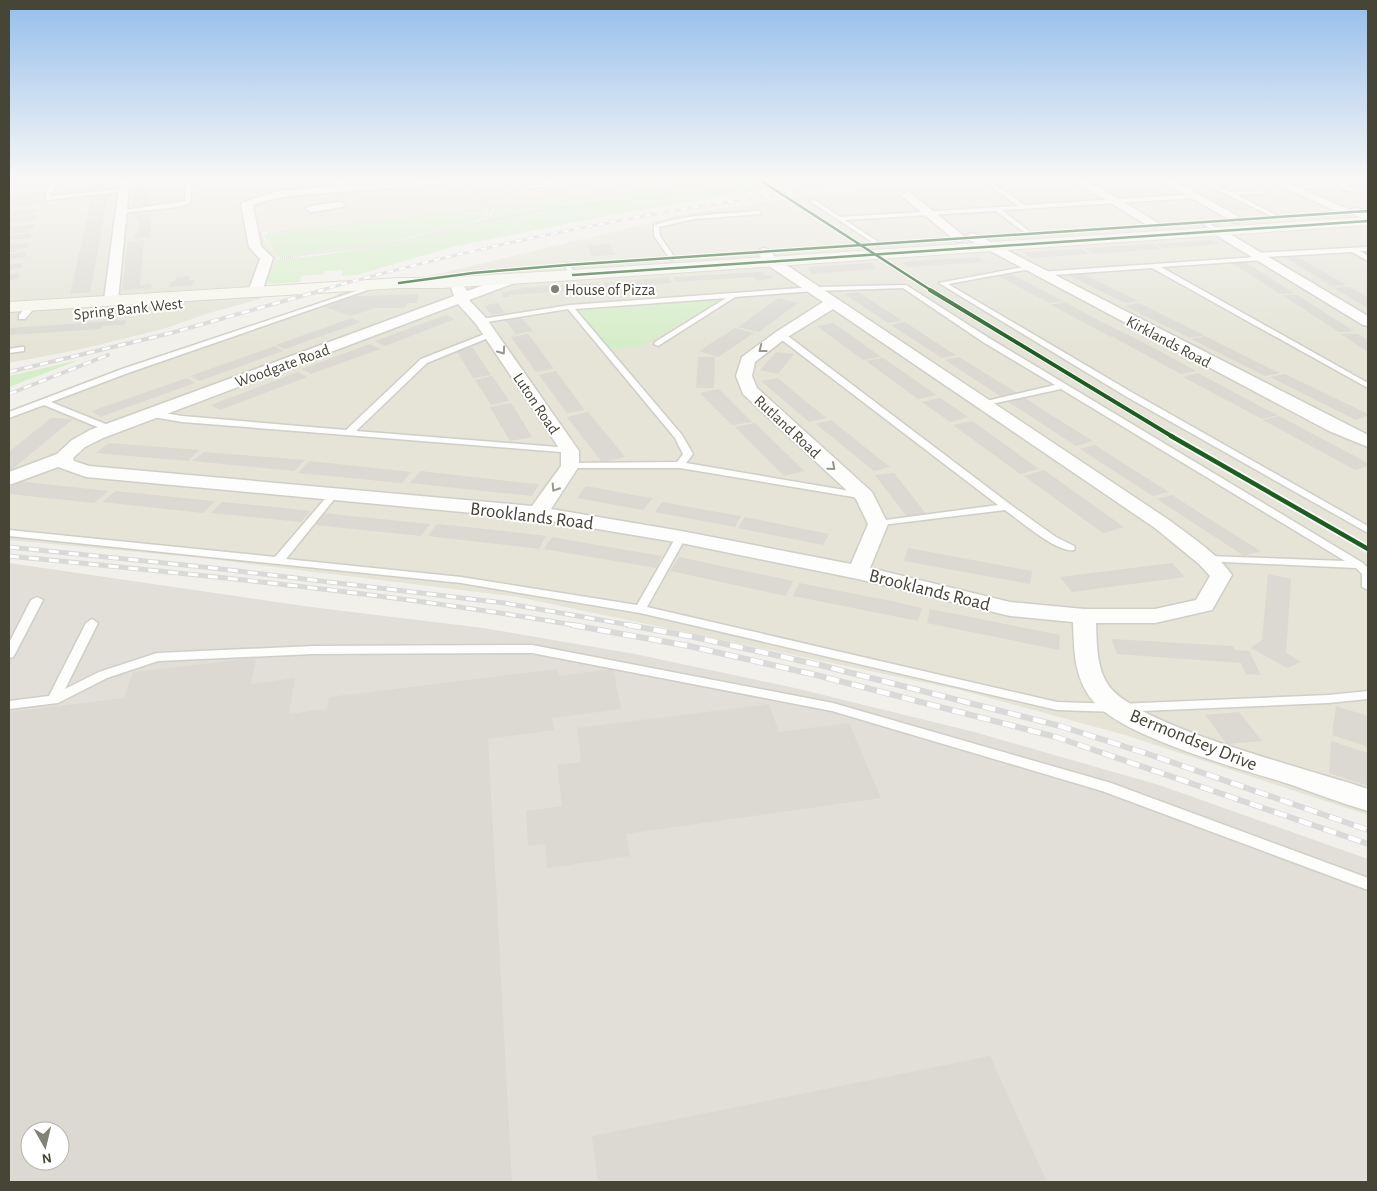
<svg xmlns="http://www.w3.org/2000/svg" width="1377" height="1191" font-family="'Alegreya Sans',sans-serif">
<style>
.residential{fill:#e5e4d7}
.industrial{fill:#e1dfd8;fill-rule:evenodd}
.green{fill:#d6edc9}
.building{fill:#dbd9d2;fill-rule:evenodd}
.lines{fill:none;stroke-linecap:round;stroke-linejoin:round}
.lane-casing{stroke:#cfcec7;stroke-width:3}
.street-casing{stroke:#cfcec7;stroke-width:3}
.secondary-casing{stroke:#d2d1c2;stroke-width:2}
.path{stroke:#cfcec7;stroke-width:2;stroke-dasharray:1 1;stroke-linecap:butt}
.lane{fill:#fdfdfc;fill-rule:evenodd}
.street{fill:#fdfdfc;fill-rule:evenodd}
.secondary{fill:#f7f7ee;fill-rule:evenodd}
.rail-far3-casing{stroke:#d9d9d8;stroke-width:3}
.rail-far2-casing{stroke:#d9d9d8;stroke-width:4}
.rail-far1-casing{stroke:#d9d9d8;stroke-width:5}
.rail-casing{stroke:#d9d9d8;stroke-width:6}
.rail-far3{stroke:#fff;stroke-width:2;stroke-dasharray:6;stroke-linecap:butt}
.rail-far2{stroke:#fff;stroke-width:2.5;stroke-dasharray:8;stroke-linecap:butt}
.rail-far1{stroke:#fff;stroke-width:3;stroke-dasharray:10;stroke-linecap:butt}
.rail{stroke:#fff;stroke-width:4.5;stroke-dasharray:13;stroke-linecap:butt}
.cycleway-far2-casing{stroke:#fff;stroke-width:4.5}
.cycleway-far1-casing{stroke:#fff;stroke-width:6}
.cycleway-casing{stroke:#fff;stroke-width:8}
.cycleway-far2{stroke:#1b5e20;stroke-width:2.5}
.cycleway-far1{stroke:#1b5e20;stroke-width:4}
.cycleway{stroke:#1b5e20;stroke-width:4.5}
.oneway{stroke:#99988f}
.poi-dot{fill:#828175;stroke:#fff;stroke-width:2}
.labels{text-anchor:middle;stroke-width:4;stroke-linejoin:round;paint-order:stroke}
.far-poi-label{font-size:16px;fill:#474536;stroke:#fff;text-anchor:start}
.far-street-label{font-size:16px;fill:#474536;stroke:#fff}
.street-label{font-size:19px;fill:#474536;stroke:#fff}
</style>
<rect width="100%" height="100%" fill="#f1f0ea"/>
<g class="residential">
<path d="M9,179H738L262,232L264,239L278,257L260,299L209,313L163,329L77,350L9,363Z"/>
<path d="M971,179H1368V815L1125,735L960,690L518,597L201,558L9,540V414L139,364L237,331L332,302L337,294L387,279L430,276L691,213L804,196Z"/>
</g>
<path class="industrial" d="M9,563L311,607L483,628L635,654L795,688L974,732L1159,785L1368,859V1182H9ZM30,1131H60V1161H30Z"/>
<g class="green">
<path d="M751,179L766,189L605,216L452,247L357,275L342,276L343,270L325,271L324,274L301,276L300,282L266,284L277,259L316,256L397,243L479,223L492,215L495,208Z"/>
<path d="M759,179H817L774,187Z"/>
<path d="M483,209L488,211L477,220L470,223L385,243L278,257L263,235Z"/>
<path d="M714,299L719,302L641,346L612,350L580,313L585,309Z"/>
<path d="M79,360L9,387V376Z"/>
</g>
<g class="building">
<path d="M21,179H48V180L20,183Z"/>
<path d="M93,179H110L109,191L91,193Z"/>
<path d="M134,179H150L149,205L132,207Z"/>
<path d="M49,183L48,187L18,190L20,186Z"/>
<path d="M45,192L44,196L9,199L11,195Z"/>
<path d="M108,193L104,216L87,217L91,195Z"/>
<path d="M1218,198L1234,200L1251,210L1236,211L1213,202L1220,201L1216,199Z"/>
<path d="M43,199L42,203L9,207V203Z"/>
<path d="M39,208L38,212L9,215V211Z"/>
<path d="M151,213L150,237L134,239V235L138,234L139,218L135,219L136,215Z"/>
<path d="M37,215L36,220L9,223V218Z"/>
<path d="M104,217L90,292L70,294L87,219Z"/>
<path d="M35,224L33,229L9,231V227Z"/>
<path d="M32,233L30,238L9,240V236Z"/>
<path d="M144,240L140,285L152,284L151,288L122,290L128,242Z"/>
<path d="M1212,240L1220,244L1164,249L1156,244Z"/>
<path d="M29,243L27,248L9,250V245Z"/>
<path d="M610,244L615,255L592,256L588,245Z"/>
<path d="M1152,244L1161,249L1093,254L1085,248Z"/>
<path d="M1081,249L1089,254L1030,258L1023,252Z"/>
<path d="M26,252L25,257L9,259V254Z"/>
<path d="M1281,255H1295L1346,285L1332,286Z"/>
<path d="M978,257L984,262L907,267L902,262Z"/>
<path d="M1230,262H1245L1294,293L1280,294Z"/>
<path d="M22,263L21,268L9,270V265Z"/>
<path d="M871,263L877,269L812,274L807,267Z"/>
<path d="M756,272H762L764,275H772L773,278L757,281L754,277L676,282L673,277Z"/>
<path d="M20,273L18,279L9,280V274Z"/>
<path d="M1009,273L1063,301L1049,303L996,275Z"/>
<path d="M1081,273L1139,301L1125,303L1068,275Z"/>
<path d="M190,276L189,280H195L193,285L169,287L171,282L175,281L177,277Z"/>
<path d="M669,277L672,283L606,288L604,283Z"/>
<path d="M599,283L601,289L509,295L510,297H503L502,293L523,288Z"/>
<path d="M1349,287L1368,298V308L1334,288Z"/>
<path d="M858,292L897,317L902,320L888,323L844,294Z"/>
<path d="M419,294L417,303H407L405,308H375L351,316L325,307L356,296Z"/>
<path d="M1282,295H1297L1354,331L1339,332Z"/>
<path d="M778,298L798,303L759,332L738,327Z"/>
<path d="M1065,302L1094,318L1126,334L1111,337L1051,305Z"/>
<path d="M498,303L505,313L491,315L484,305Z"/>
<path d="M1139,303L1187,327L1204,335L1190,338L1125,306Z"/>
<path d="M446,315L455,319L385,346L375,341Z"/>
<path d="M520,316L533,331L516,334L504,319Z"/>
<path d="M352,318L361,322L285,349L276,345Z"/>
<path d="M127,320L124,325L103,326L101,329L9,335V328Z"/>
<path d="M905,322L949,351L956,355L942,358L891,325Z"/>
<path d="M833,323L845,331L881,357L863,360L817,326Z"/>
<path d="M735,328L754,333L718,357L699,351Z"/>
<path d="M528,334L534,342L554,369L536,372L511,337Z"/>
<path d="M1127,334L1178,361L1196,371L1181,374L1113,337Z"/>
<path d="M1341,334H1358L1368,340V352Z"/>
<path d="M1205,336L1279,373L1265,376L1191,339Z"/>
<path d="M370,344L380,349L311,374L302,369Z"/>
<path d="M275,346L283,351L199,381L190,376Z"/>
<path d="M473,348L491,375L473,378L456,350Z"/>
<path d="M776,352L794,354L778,374L760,370Z"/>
<path d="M698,357H715L714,388H696Z"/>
<path d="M959,357L1019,394L1003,398L945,360Z"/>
<path d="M883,358L908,375L936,395L918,399L866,361Z"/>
<path d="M556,371L581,405L585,410L567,413L539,375Z"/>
<path d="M298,372L307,377L220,410L211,405Z"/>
<path d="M1198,373L1267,410L1278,415L1262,419L1183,377Z"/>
<path d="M1285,374L1368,414V416L1356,420L1270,377Z"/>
<path d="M492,376L506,396L509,401L491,405L475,380Z"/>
<path d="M187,378L195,383L100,417L92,411Z"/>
<path d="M778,378L814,408L827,418L809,422L761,381Z"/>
<path d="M719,389L752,422L732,425L700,393Z"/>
<path d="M1024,397L1040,408L1093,441L1076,446L1007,401Z"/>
<path d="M940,398L961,412L968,417L950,422L922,402Z"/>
<path d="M511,403L518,414L532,437L510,441L490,407Z"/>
<path d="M588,412L593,418L625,457L602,462L567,417Z"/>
<path d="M1279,416L1368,463V466L1355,470L1263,420Z"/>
<path d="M51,418L73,419L9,472V452Z"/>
<path d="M831,420L867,449L890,467L874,471L816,424Z"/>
<path d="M972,421L996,438L1039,469L1020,474L953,425Z"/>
<path d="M755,423L798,465L805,471L784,476L735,427Z"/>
<path d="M109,443L147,446L199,450L188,461L96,453Z"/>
<path d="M1095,445L1121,462L1169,492L1153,496L1080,449Z"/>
<path d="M204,452L292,459L305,460L294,471L192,461Z"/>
<path d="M309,461L347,465L411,472L402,483L298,473Z"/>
<path d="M1044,470L1083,498L1124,527L1103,533L1024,476Z"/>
<path d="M420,471L526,483L539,484L532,496L410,483Z"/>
<path d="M894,473L927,515L907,517L875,475Z"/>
<path d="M9,480L108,491L94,503L9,494Z"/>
<path d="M586,486L639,496L653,498L643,510L577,498Z"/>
<path d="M116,491L203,500L215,501L203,513L102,502Z"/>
<path d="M1172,495L1214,522L1261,551L1244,556L1157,499Z"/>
<path d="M222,502L285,508L310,511L301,522L211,513Z"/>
<path d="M662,502L728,514L741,516L735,527L655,512Z"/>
<path d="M325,513L351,516L430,524L421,536L315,525Z"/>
<path d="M745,517L814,531L829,534L823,545L738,528Z"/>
<path d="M437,524L504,531L546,536L539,549L428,536Z"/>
<path d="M552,537L620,549L662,556L656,568L544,549Z"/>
<path d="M908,548L1032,571L1030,584L904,561Z"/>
<path d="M679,557L707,563L793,581L786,596L670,571Z"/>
<path d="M1172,563L1185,577L1072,592L1060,577Z"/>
<path d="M1268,574L1291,579L1286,653L1301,662L1287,668L1251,648L1262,640Z"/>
<path d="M799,583L891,601L922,608L918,621L793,596Z"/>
<path d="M930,609L1060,635L1059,650L927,623Z"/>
<path d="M1111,639L1233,646L1235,650L1249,651L1261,675L1246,674L1241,663L1117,654Z"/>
<path d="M256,658L251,684L295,678L289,714L327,709L329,697L558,669L559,676L613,669L621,709L552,718L554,730L488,739L512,1182H9V712L124,698L133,672ZM30,1131H60V1161H30Z"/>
<path d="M769,704L779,732L849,723L881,798L626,834L630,856L547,868L545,844L528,846L526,811L562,806L557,765L581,762L577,728Z"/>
<path d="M1336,706L1368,716V747L1332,735Z"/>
<path d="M1239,712L1250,726L1262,741L1227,744L1205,715Z"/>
<path d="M1331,741L1368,753V786L1329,773Z"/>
<path d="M990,1056L1047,1182H598L592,1136Z"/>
</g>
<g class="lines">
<g class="lane-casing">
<g id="lane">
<path d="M52,179H57L51,196L124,189L127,191L48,200L45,198Z"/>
<path d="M186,179H192L190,203L178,207L121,213L118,211L185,201Z"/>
<path d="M987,179L1025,205L1197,194L1200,196L1197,198L1002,210L1030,232L1031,233L1028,235L996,211L845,220L880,243L881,244L878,246L810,201L815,200L840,217L1018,206L985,182Z"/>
<path d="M1196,179H1202L1231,192L1266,191L1264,194L1237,195L1278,216L1273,217Z"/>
<path d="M1368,180V184L1345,185L1354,189L1352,192L1340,187L1338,184Z"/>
<path d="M587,181L585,184L531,188L528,186Z"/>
<path d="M1324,184L1322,187L1290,189L1287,187Z"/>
<path d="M759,211L761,214L694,219L659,227L660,236L675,258L672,260L670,259L654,236V225C688,214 723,214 759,211Z"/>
<path d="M1202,219L1204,220L1221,231L1216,232L1200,222V220Z"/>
<path d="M1368,247V251H1360L1368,256V261L1352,252L1265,257L1266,258L1263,260L1161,267L1368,383V388L1152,268L1039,276L1036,274L1039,272L1256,257L1254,255L1257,253Z"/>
<path d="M565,264H569L576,275L575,276H571L564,265Z"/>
<path d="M1029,266L1031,267V269L948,284L1133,393L1368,526V533L1127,397L939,283Z"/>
<path d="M377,284L382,285L128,373L51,402L113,427V431H107L44,405L9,418V412L122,369Z"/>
<path d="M906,285L989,338L1363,563L1368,568V590L1362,587V574L1356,568L1203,561L1202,559L1203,557L1207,556L1345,561L1061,389L982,406V402L1055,385L983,342L903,288L814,291L735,297L658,346L654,344L655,342L726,298L575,309L682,435L693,454L686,463L868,494L870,496L868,498L865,499L680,468H567V464L570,463L677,462L683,454L675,438L568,309L481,323L477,321L481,319L570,305L814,287Z"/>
<path d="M30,303L37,305L25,319H19V315Z"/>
<path d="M490,332H493V336L427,363L356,431L570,448L575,451L573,453L182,422L153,417L149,414L153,411L182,416L346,430L421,359Z"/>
<path d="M778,333H784L1011,505L1056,537L1074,546L1075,548L1074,550C1058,554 1019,520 1005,510L874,526L873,524L878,521L998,505L778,337Z"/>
<path d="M21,347H24V351L9,353V349Z"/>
<path d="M333,492L336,493L338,495L336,497L286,559L461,577L637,605L676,537L681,534L686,537L647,607L1057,702L1118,704L1328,695L1368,691V699L1328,703L1118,712L1057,710L640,613L461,583L9,536V530L275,557L330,493Z"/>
<path d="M37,597L43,600L15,654L13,657L9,658V643L31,600Z"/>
<path d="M92,619L98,623L65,689L99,672L157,653L313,646L532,645L833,703L1111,783L1368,878V890L1102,791L832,711L532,653L313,654L158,661L107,678L58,703L9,709V701L49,696L86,623Z"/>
</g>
</g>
<g class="street-casing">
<g id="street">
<path d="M120,179H130L118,300L116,303H106L104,300Z"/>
<path d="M335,179H345L348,185L354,186L429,179H464L459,182L290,196L269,200L253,205L261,246L273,258L262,292L260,295H250L248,292L260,259L249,247L241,204L243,202L278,191L335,186L337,185Z"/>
<path d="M540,179H551L556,184L555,186H547Z"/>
<path d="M1076,179H1085L1160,224L1158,227H1150L1076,182Z"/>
<path d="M1159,179H1171L1243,219L1237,223L1233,222Z"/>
<path d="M1266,179H1279L1350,210C1356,206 1362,210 1368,213V221L1351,213L1346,215L1342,214Z"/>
<path d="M907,192L911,193L965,237L971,233L975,234L1368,435V447L1329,431L966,238L960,242L956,241L903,197L901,195Z"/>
<path d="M338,202L342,203L344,205L342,207L311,212L305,209L311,206Z"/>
<path d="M1218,227L1368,316V326L1363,325L1214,234L1212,231L1214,228Z"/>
<path d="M763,248L768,249L776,258L1169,520C1191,537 1216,552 1232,575L1212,610L1155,623H1096C1097,643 1096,668 1109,686C1140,728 1313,770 1368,789V811C1341,803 1315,793 1289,784C1241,769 1124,738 1093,701C1074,678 1074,651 1073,622L1010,616L858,579L681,543L538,519L86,477L58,467L9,485V472L57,454L72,440L90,430L454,296L451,288L453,285H463L467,291L512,275L517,276L519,279L517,282L469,300L486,318L579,451V466L551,509L681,531L851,564L868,524L856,499L743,394L736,376L742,357L776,332L823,302L766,264L757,252ZM458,304L476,324L561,451V466L532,506L89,466L74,461L73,458L85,447L103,438ZM833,309L1155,528L1199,564L1210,576L1196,600L1155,609H1084L1010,602L870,568L888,524L872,492L757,388L752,376L755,362L786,338Z"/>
</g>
</g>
<g class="secondary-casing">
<path id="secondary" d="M1368,217V225L573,280L442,288H399L9,312V302L399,278H442L573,270Z"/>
</g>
<g class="path">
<path d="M9,185L40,182"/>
<path d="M471,185L490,209L489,214L479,221"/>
<path d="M9,201L34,198"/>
<path d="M9,216L31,214"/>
<path d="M9,233L28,231"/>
<path d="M268,233L749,179"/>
<path d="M9,251H16"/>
<path d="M280,258L393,243L476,223L555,208L709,192L733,187L755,179"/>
</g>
<use href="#lane" class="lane"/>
<use href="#street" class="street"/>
<use href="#secondary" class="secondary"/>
<g class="rail-far3-casing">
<path id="rail-far3" d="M318,291C431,259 546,233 662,213C728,201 795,194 860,179"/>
</g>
<g class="rail-far2-casing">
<g id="rail-far2">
<path d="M9,372L171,333L323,290"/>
<path d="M9,394L108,355"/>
</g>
</g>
<g class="rail-far1-casing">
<g id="rail-far1">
<path d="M9,547L213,568L504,603L635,626"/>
<path d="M9,556C199,575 391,593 579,626"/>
</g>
</g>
<g class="rail-casing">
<g id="rail">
<path d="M572,625L689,646L816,675L1056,737L1368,844"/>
<path d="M628,625L694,637L820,665L1060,726L1148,754L1368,830"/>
</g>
</g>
<use href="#rail-far3" class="rail-far3"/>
<use href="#rail-far2" class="rail-far2"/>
<use href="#rail-far1" class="rail-far1"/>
<use href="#rail" class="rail"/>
<g class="cycleway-far2-casing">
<g id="cycleway-far2">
<path d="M758,179L932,291"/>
<path d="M573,275L1368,221"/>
<path d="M399,283L473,273L567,265L1368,211"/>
</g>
</g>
<g class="cycleway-far1-casing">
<path id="cycleway-far1" d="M930,290L1173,437"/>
</g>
<g class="cycleway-casing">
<path id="cycleway" d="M1171,436L1368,549"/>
</g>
<use href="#cycleway-far2" class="cycleway-far2"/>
<use href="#cycleway-far1" class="cycleway-far1"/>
<use href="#cycleway" class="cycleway"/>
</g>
<defs><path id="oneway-chevron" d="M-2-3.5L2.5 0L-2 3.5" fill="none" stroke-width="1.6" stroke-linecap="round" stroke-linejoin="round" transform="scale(1.25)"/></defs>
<g class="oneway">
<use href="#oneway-chevron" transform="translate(762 349) rotate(142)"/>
<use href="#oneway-chevron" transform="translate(502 351) rotate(55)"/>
<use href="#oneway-chevron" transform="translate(832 467) rotate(41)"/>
<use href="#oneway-chevron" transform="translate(555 488) rotate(123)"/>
</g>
<linearGradient id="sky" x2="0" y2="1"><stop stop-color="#95beeb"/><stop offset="0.52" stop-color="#f9f8f6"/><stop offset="1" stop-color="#f9f8f6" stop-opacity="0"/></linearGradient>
<rect width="1377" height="345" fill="url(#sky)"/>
<circle class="poi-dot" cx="555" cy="289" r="5"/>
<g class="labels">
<g class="far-poi-label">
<text x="565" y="295">House of Pizza</text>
</g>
<g class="far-street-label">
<text transform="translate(128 308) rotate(-6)" y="6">Spring Bank West</text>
<text transform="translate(1169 341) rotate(28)" y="6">Kirklands Road</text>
<text transform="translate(282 365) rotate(-20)" y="6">Woodgate Road</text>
<text transform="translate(537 403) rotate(56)" y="6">Luton Road</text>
<text transform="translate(788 426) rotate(43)" y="6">Rutland Road</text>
</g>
<g class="street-label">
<text transform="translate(532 515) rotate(7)" y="7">Brooklands Road</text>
<text transform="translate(930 589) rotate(14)" y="7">Brooklands Road</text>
<text transform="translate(1194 739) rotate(22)" y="7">Bermondsey Drive</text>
</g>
</g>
<rect width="1377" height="1191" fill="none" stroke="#474536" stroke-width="20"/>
<g transform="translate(45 1146) rotate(172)"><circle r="24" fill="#ffffff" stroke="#b5b5af"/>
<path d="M0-4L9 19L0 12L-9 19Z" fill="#828175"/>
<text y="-8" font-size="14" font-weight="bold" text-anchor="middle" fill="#474536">N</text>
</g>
</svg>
